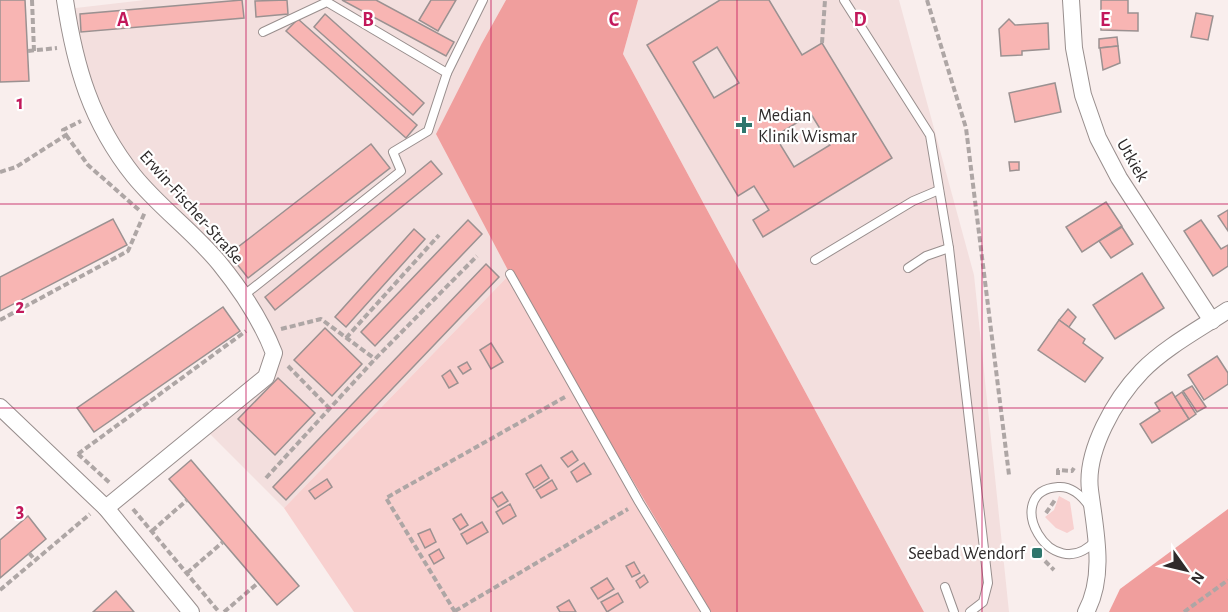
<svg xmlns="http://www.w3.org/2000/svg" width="1228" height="612" font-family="'Alegreya Sans',sans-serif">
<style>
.built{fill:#f3dfde}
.green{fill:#f8d0cf}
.forest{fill:#f09e9d}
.building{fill:#f8b5b3;stroke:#9b9191;stroke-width:1.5;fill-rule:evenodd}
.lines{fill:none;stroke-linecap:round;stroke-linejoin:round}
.lane-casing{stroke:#988e8d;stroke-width:10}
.street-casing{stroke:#988e8d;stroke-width:18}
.path{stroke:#aea6a5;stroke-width:4;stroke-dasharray:6 3;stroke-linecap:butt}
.lane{stroke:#fff;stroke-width:8}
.street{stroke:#fff;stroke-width:16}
.grid{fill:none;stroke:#c2185b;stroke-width:1.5;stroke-opacity:0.55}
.poi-dot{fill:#2f766d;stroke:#fff;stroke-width:2}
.labels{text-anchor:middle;stroke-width:4.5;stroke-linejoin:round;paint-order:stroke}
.poi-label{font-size:18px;fill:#2f2b2b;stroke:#fff;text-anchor:start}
.street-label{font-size:18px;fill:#2f2b2b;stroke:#fff}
.grid-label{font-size:20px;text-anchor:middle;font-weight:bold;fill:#c2185b;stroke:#fff;stroke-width:4.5;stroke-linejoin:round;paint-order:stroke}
</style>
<rect width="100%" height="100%" fill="#f9eeed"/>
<g class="built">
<path d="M145,0H506L482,43L510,274L284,508L204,428L266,377L274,353L220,263L157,201L99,123L67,9Z"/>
<path d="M638,0H899L974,275L1009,612H924L623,54Z"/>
</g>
<g class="green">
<path d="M510,274L711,612H354L284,508Z"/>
<path d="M1059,496L1070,502L1074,529L1067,533L1056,528L1045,517L1054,510Z"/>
</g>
<g class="forest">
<path d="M506,0H638L623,54L924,612H711L510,274L436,134L482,43Z"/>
<path d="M1228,509V612H1109L1120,589Z"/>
</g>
<g class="building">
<path d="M0,0H25L29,81L0,82Z"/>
<path d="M242,0L244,18L81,32L80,14Z"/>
<path d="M287,0L288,14L256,17L255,1Z"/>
<path d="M342,0H376L454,42L446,56Z"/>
<path d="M431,0H456L438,31L419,20Z"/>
<path d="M720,0H769L802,55L822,43L892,158L763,237L753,220L769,210L754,186L738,196L647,45ZM717,47L739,83L714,98L693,62ZM811,114L830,145L794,167L775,136Z"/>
<path d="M1101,0H1128V13H1138V31L1101,30Z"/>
<path d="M1196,13L1213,16L1208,40L1191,37Z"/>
<path d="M325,14L424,103L413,115L314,27Z"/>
<path d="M298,19L417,125L406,138L286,31Z"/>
<path d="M1009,19L1015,25L1048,23L1049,49L1022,51V55L1001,56L999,29Z"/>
<path d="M1117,37L1118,46L1099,48V39Z"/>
<path d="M1118,46L1120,63L1103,70L1100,48Z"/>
<path d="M1055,83L1061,112L1015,122L1009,93Z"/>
<path d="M371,144L390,168L248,278L229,254Z"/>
<path d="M431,161L442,174L275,310L265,297Z"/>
<path d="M1009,162H1019V170L1010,171Z"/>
<path d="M1106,202L1122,226L1082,252L1066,227Z"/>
<path d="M1228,210V231L1218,216Z"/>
<path d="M113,219L127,245L0,311V277Z"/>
<path d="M468,220L482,234L375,346L361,332Z"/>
<path d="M1201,220L1221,249L1228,245V266L1213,276L1184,231Z"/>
<path d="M1122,227L1133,244L1111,258L1099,241Z"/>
<path d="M414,229L425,239L346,327L335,317Z"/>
<path d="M486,264L499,277L286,500L273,487Z"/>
<path d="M1142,273L1164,308L1115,339L1093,305Z"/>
<path d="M223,307L240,331L94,432L77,408Z"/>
<path d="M1068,309L1076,317L1069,327L1059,320Z"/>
<path d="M1059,320L1085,339L1083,343L1103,358L1085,382L1038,350Z"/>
<path d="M325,328L362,364L332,396L294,360Z"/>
<path d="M491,343L503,362L491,369L480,350Z"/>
<path d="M1217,356L1228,373V384L1204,400L1188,375Z"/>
<path d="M467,362L471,369L463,374L458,367Z"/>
<path d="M450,370L458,383L449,388L442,376Z"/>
<path d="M278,378L315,413L275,455L238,419Z"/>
<path d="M1192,386L1206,407L1197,412L1183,391Z"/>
<path d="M1172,392L1189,419L1152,443L1140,424L1160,411L1155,403Z"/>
<path d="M1182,392L1196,414L1189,419L1175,397Z"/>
<path d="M572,451L578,460L568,467L561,458Z"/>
<path d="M191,460L299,586L277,605L169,479Z"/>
<path d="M584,463L591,474L577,482L571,472Z"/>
<path d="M541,465L549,478L534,488L526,474Z"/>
<path d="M327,479L332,487L315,499L309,491Z"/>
<path d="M552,480L557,489L541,498L536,490Z"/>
<path d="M502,492L508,501L498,507L492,498Z"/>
<path d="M510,504L516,516L503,524L496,512Z"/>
<path d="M461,514L468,525L460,530L453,519Z"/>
<path d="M28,516L46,539L0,578V540Z"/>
<path d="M482,522L488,532L467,544L461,534Z"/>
<path d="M430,529L436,542L425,548L418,534Z"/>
<path d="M439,549L444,558L434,564L429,555Z"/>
<path d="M634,562L640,573L632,577L626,566Z"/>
<path d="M644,575L648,582L640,588L636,581Z"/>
<path d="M607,578L614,589L598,599L591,588Z"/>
<path d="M116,591L134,612H93Z"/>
<path d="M618,593L623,602L607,612L601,602Z"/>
<path d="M569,600L576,612H560L557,607Z"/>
</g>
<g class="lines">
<g class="lane-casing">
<g id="lane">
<path d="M844,0L930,135L949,248L988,583L983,602L970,612"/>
<path d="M447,73L483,0"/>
<path d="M815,260L913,201L939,190"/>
<path d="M908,268L926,256L949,248"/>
<path d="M510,274L639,502L706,612"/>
<path d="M243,296L401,171L393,152L428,131L447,73L327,2L263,32"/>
<path d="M1089,506C1082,496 1071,486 1058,487C999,491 1051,590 1096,540"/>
<path d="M945,587L954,612"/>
</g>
</g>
<g class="street-casing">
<g id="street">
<path d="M65,0C75,67 91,122 134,176C160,208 194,232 220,264C241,290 262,322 274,353L266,377L106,508"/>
<path d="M1071,0L1074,48L1083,95L1098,138L1119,178L1212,321"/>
<path d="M0,407L106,508L191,612"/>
<path d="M1086,612C1106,575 1095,530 1090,490C1085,451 1115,399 1142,371C1164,348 1201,328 1228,310"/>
</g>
</g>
<g class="path">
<path d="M32,0L34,51"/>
<path d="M927,0L966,128L1009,475"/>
<path d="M822,43L825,0"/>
<path d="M28,51L57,48"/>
<path d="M66,135L88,165L139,210"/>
<path d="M0,172L16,167L66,135L63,130L81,121"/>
<path d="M0,320L128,251L145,212"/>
<path d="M281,329L321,319L375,359"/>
<path d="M346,338L439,235"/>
<path d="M288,366L330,409"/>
<path d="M78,454L110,483"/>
<path d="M78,454L246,331"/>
<path d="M1058,475V470L1072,471L1074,468"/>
<path d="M266,478L375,359L477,256"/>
<path d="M133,509L219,612"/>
<path d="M1046,513L1055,500"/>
<path d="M152,531L187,500"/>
<path d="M29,553L35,560"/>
<path d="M1045,561L1054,570"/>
<path d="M187,573L223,542"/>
<path d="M0,590L90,514"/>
<path d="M455,611L628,509"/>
<path d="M224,612L258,583"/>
<path d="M455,612L386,498L565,397"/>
<path d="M1184,612L1228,580"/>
</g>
<use href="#lane" class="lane"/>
<use href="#street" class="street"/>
</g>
<path class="grid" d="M246,0V612M491,0V612M737,0V612M982,0V612M0,204H1228M0,408H1228"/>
<g class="poi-dot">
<path d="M741 116h6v6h6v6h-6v6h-6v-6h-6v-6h6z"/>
<rect x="1031" y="547" width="12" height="12" rx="3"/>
</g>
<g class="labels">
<g class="poi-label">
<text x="758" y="121">Median<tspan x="758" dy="21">Klinik Wismar</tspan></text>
<text x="1025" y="559" text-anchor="end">Seebad Wendorf</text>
</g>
<g class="street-label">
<text transform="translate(1133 160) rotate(60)" y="6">Utkiek</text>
<text transform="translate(192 207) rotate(48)" y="6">Erwin-Fischer-Straße</text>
</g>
</g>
<g class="grid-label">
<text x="123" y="26">A</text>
<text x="368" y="26">B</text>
<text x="614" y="26">C</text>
<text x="860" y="26">D</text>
<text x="1105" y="26">E</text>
<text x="20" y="109">1</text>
<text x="20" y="313">2</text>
<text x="20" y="517">3</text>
</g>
<g transform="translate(1186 570) rotate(124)" stroke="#ffffff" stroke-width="4.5" paint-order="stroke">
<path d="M0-4.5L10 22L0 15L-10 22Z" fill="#2f2b2b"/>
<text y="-9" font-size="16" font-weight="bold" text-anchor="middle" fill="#2f2b2b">N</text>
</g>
</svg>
